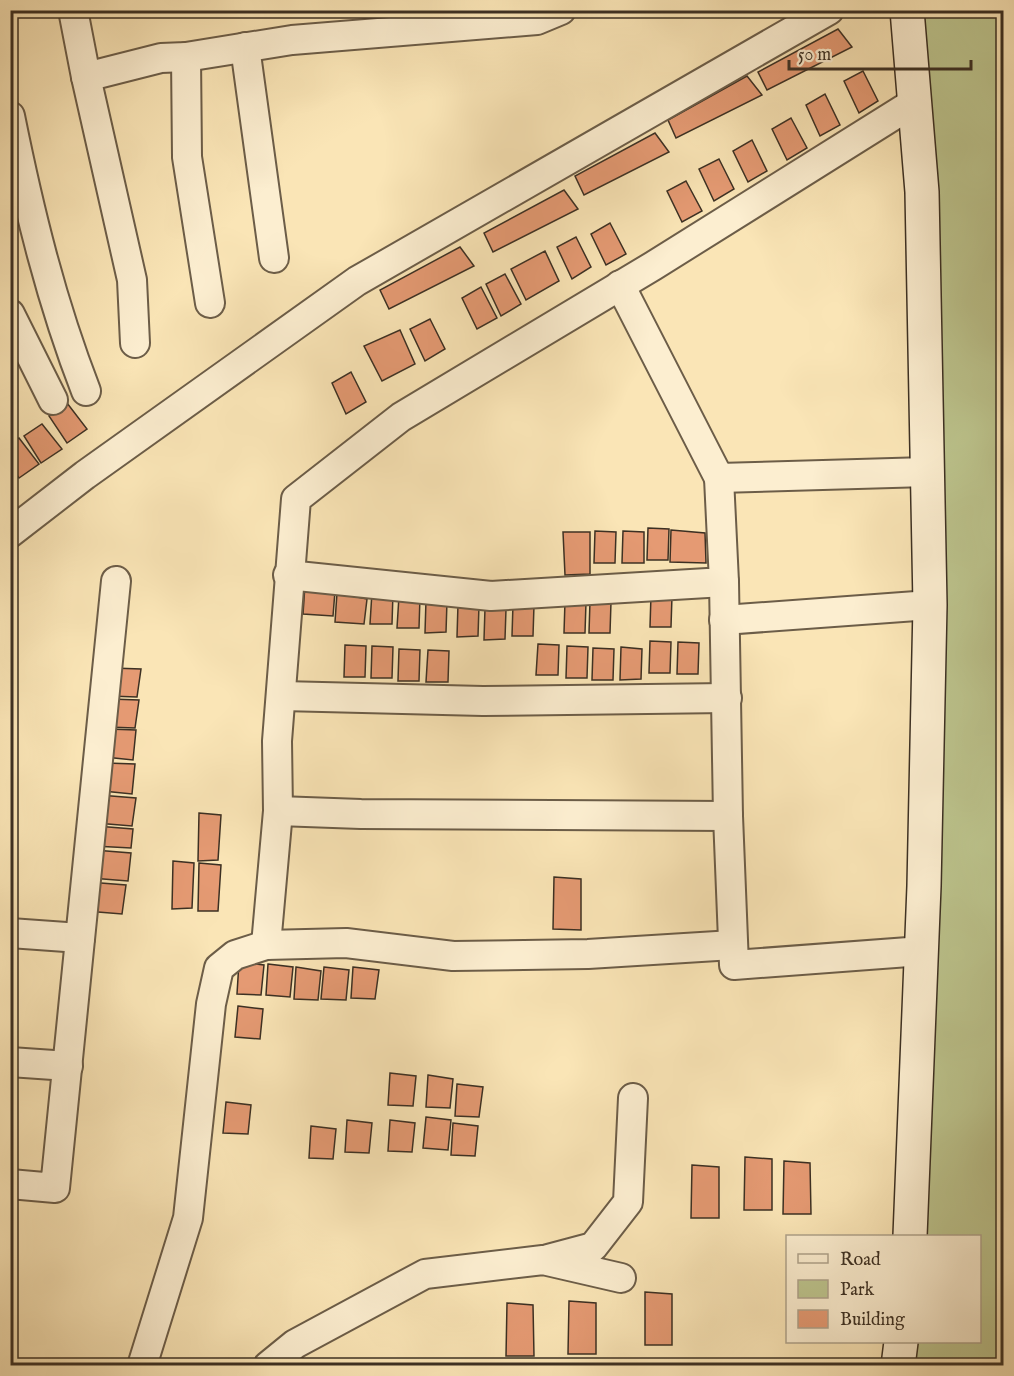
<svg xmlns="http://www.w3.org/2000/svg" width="1014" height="1376" font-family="'IM FELL English',serif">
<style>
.green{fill:#bdc58e;stroke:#7c7a58;stroke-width:1.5}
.building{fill:#e59a73;stroke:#3c3023;stroke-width:1.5}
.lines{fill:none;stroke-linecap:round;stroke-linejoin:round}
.street-casing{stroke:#6c5d48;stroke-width:32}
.secondary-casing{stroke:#3c3023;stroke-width:36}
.street{stroke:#fceed0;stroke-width:28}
.secondary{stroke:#fceed0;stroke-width:33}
</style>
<rect width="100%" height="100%" fill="#fae5b6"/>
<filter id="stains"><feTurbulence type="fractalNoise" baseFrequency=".00333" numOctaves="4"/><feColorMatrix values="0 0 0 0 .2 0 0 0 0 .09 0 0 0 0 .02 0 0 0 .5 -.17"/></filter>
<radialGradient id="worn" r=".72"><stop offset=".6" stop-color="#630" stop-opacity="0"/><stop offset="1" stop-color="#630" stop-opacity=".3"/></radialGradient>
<path class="green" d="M907,11H1003V1365L894,1366L895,1342H980V1236H901L925,827Z"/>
<g class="building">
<path d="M838,29L852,47L767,90L758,72Z"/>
<path d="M863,71L878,101L859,113L844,81Z"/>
<path d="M747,76L762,95L676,138L668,120Z"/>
<path d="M825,94L840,125L820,136L806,105Z"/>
<path d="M791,118L807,148L787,160L772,129Z"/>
<path d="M655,133L669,152L584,195L575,176Z"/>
<path d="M752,140L767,171L748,182L733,151Z"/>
<path d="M719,159L734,189L714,201L699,169Z"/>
<path d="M686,181L702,211L682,222L667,191Z"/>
<path d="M564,190L578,209L493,252L484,233Z"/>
<path d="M610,223L626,254L606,265L591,234Z"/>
<path d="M576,237L591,267L572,279L557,247Z"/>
<path d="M460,247L474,266L389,309L380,290Z"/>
<path d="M545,251L559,281L526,300L511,269Z"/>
<path d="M505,274L521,304L501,316L486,284Z"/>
<path d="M481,287L497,318L477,329L462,298Z"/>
<path d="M430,319L445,349L425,361L410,329Z"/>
<path d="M400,330L415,364L382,381L364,346Z"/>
<path d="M351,372L366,402L346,414L332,383Z"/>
<path d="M67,403L87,429L67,443L49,416Z"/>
<path d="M42,424L62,449L41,463L24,436Z"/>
<path d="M19,438L39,464L19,478L10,465V444Z"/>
<path d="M10,472L17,480L10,485Z"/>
<path d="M648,528L669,529L668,560H647Z"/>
<path d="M671,530L705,533L706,563L670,562Z"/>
<path d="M595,531L616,532L615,563H594Z"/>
<path d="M623,531L644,532V563H622Z"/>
<path d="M563,532H590V574L565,575Z"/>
<path d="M305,585L335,591L333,616L303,614Z"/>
<path d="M372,592L393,593L392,624H370Z"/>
<path d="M337,593L367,599L364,624L335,622Z"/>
<path d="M651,595L672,596L671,627H650Z"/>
<path d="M399,596L420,597L419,628H397Z"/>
<path d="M426,600L447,601L446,632L425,633Z"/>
<path d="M565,601L586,602L585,633H564Z"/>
<path d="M590,601L611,602L610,633H589Z"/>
<path d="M458,604L479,605L478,636L457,637Z"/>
<path d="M513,604L534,605L533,636H512Z"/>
<path d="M485,608L506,609L505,639L484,640Z"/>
<path d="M650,641L671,642L670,673H649Z"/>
<path d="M678,642L699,643L698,674H677Z"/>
<path d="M538,644L559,645L558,675H536Z"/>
<path d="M345,645L366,646L365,677H344Z"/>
<path d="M372,646L393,647L392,678H371Z"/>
<path d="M567,646L588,647L587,678H566Z"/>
<path d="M621,647L642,649L641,679L620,680Z"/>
<path d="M593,648L614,649L613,680H592Z"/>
<path d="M399,649L420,650L419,681H398Z"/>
<path d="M428,650L449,651L448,682H426Z"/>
<path d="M112,668L141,669L137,697L109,696Z"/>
<path d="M110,699L139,700L135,728L107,727Z"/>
<path d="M108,729L136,730L133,760L105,757Z"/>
<path d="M106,763L135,764L132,794L103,791Z"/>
<path d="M99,795L136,798L132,826L96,823Z"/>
<path d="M199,813L221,815L218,860L198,861Z"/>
<path d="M96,826L133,829L131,848L94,846Z"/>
<path d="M94,850L131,853L128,881L91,878Z"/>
<path d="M173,861L194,863L192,908L172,909Z"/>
<path d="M199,863L221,865L218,911H198Z"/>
<path d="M554,877L581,879V930L553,929Z"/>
<path d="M88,882L126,885L122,914L86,911Z"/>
<path d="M239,962L264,965L261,995L237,994Z"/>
<path d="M268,964L293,967L290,997L266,995Z"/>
<path d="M296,967L321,971L318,1000L294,999Z"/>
<path d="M324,967L349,970L346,1000L321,999Z"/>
<path d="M353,967L379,970L375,999L351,998Z"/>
<path d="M238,1006L263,1009L260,1039L235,1037Z"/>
<path d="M390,1073L416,1076L413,1106L388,1105Z"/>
<path d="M428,1075L453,1079L450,1108L426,1107Z"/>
<path d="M457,1084L483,1087L479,1117L455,1116Z"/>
<path d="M226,1102L251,1105L248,1134L223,1133Z"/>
<path d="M426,1117L451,1120L448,1150L423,1148Z"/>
<path d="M347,1120L372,1123L369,1153L345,1152Z"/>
<path d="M390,1120L415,1123L412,1152L388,1151Z"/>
<path d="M453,1123L478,1126L475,1156L451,1155Z"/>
<path d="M311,1126L336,1129L333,1159L309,1158Z"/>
<path d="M745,1157L772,1159V1210H744Z"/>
<path d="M784,1161L810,1163L811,1214H783Z"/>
<path d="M692,1165L719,1167V1218H691Z"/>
<path d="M645,1292L672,1294V1345H645Z"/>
<path d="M569,1301L596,1303V1354H568Z"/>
<path d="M507,1303L533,1305L534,1356H506Z"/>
</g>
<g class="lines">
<g class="street-casing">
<g id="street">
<path d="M73,10L86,77L132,280L135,343"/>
<path d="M245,47L274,258"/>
<path d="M186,57L187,157L210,303"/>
<path d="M86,77L161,58L186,57L292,40L537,20L561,10"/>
<path d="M10,116C29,210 51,301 86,391"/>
<path d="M620,285L719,478L927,472"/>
<path d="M10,314L53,400"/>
<path d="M10,533L85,475L357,281L829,10"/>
<path d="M288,575L491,596L724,582L719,478"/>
<path d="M724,582L728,816L734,965L922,951"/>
<path d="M724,620L930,605"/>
<path d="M282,696L483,701L727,698"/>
<path d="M278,811L361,814L728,816"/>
<path d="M10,933L80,938"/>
<path d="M266,945L278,811L277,741L296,499L401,417L653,266L915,102"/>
<path d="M10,1062L68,1066"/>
<path d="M10,1184L55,1188L116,581"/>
<path d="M548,1259L593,1247L628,1202L633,1098"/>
<path d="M142,1366L188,1218L211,1004L219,968L235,955L266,945L346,943L453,956L588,954L733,945"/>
<path d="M268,1366L295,1344L425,1274L543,1260L621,1278"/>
</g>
</g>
<g class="secondary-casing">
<g id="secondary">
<path d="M907,10L922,192L930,605L924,886L910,1236"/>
<path d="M898,1366L901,1342"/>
</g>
</g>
<use href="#street" class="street"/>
<use href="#secondary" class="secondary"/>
</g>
<rect width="1014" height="1376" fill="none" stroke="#fae5b6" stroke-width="36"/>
<rect x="12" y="12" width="990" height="1352" fill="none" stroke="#3c3023" stroke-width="3"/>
<rect x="18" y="18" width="978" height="1340" fill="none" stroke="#3c3023" stroke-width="1.5"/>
<rect x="786" y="1235" width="195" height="108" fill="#fceed0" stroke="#afa28b" stroke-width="1.5"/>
<rect x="798" y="1254" width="30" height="9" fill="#fceed0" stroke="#afa28b" stroke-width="1.5"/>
<text x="840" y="1265" font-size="18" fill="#3c3023">Road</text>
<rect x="798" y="1280" width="30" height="18" fill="#bdc58e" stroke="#afa28b" stroke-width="1.5"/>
<text x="840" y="1295" font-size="18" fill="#3c3023">Park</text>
<rect x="798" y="1310" width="30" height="18" fill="#e59a73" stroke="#afa28b" stroke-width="1.5"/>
<text x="840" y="1325" font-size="18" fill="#3c3023">Building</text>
<path d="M789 60v9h182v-9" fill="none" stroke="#3c3023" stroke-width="3"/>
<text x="798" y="60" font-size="18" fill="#3c3023" stroke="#fceed0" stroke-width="4.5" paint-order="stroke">50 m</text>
<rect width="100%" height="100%" filter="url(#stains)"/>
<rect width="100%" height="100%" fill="url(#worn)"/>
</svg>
